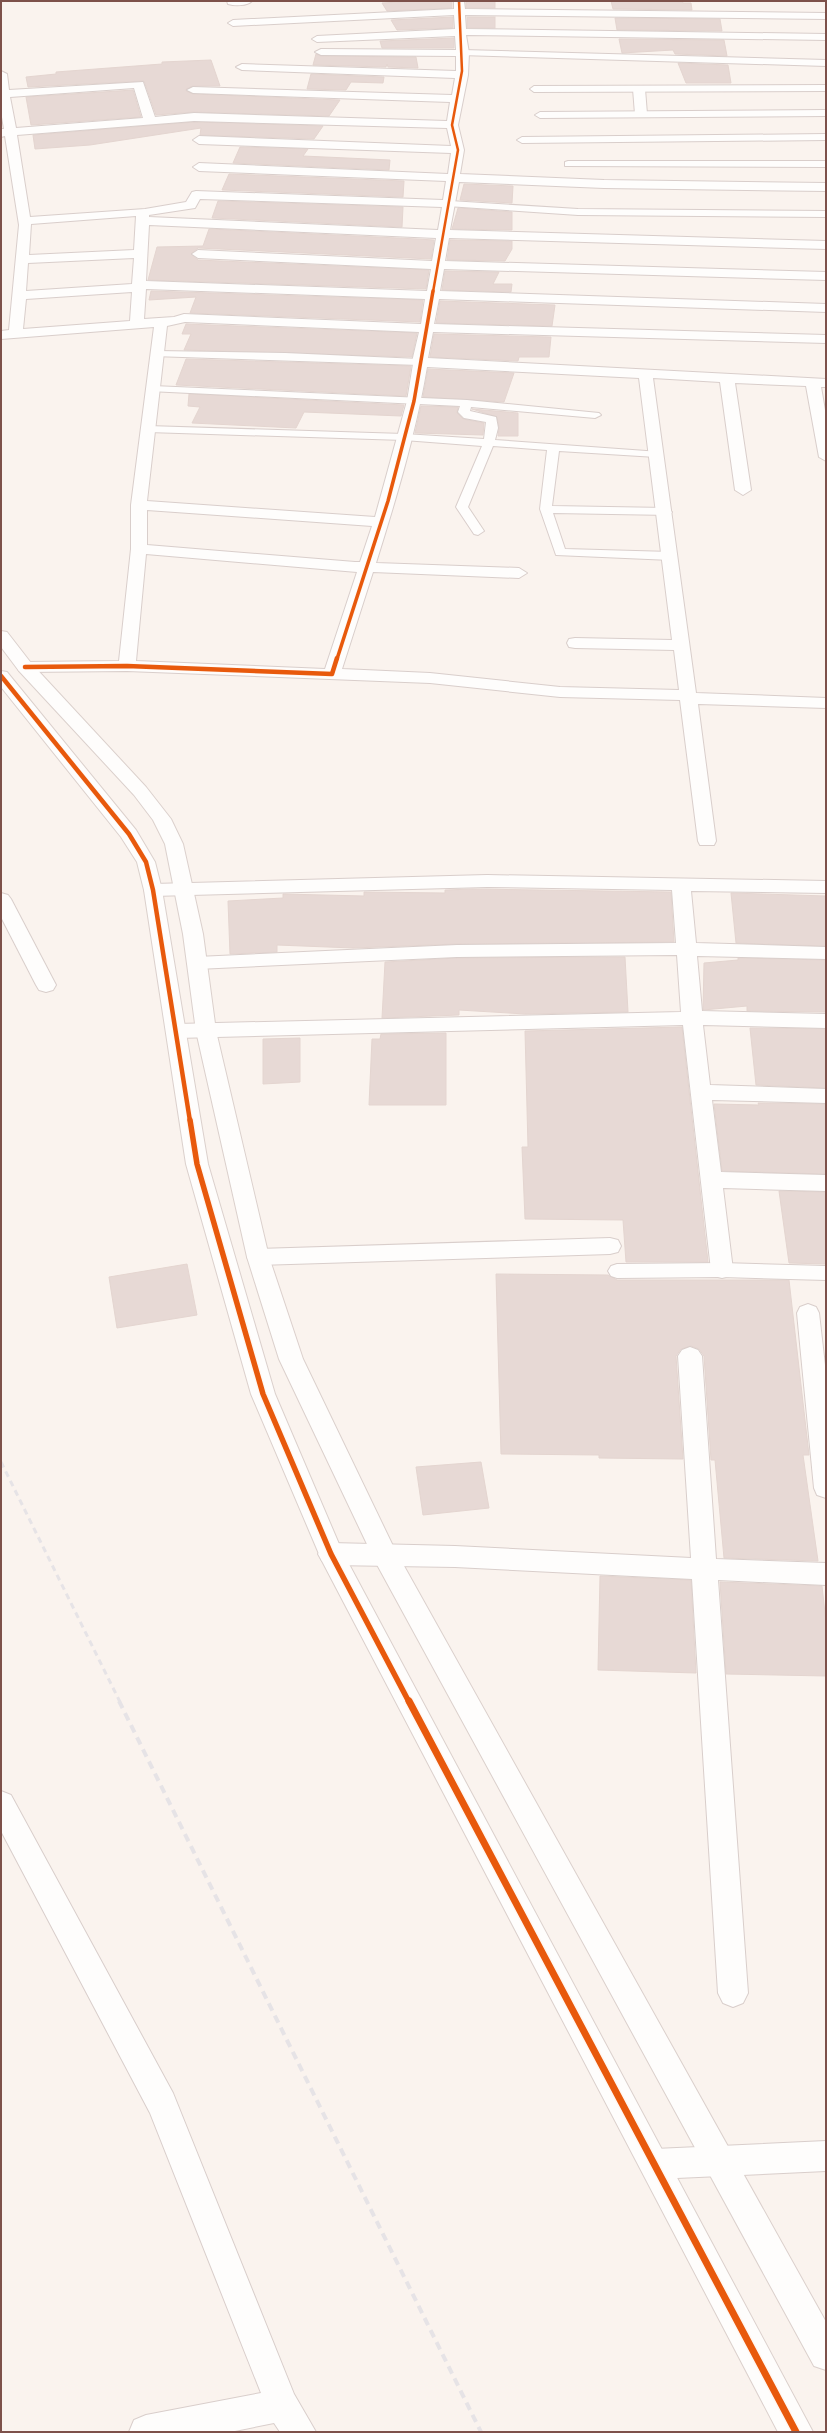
<svg xmlns="http://www.w3.org/2000/svg" width="827" height="2433" font-family="Raleway,sans-serif">
<style>
.building{fill:#e7d9d5;stroke:#e4d5d0}
.lines{fill:none;stroke-linecap:round;stroke-linejoin:round}
.lane-casing{stroke:#d9cecb;stroke-width:2}
.street-casing{stroke:#d9cecb;stroke-width:2}
.secondary-casing{stroke:#dbd0cc;stroke-width:2}
.lane{fill:#fefdfc;fill-rule:evenodd}
.street{fill:#fefdfc;fill-rule:evenodd}
.secondary{fill:#fefdfc;fill-rule:evenodd}
.rail-far1{stroke:#e6e3e6;stroke-width:3;stroke-dasharray:6 4.5;stroke-linecap:butt}
.rail{stroke:#e6e3e6;stroke-width:4;stroke-dasharray:8 5.5;stroke-linecap:butt}
.cycleway-far4-casing{stroke:#fff7f2;stroke-width:4}
.cycleway-far3-casing{stroke:#fff7f2;stroke-width:5}
.cycleway-far2-casing{stroke:#fff7f2;stroke-width:6}
.cycleway-far1-casing{stroke:#fff7f2;stroke-width:8}
.cycleway-casing{stroke:#fff7f2;stroke-width:10}
.cycleway-far4{stroke:#e8590c;stroke-width:2.5}
.cycleway-far3{stroke:#e8590c;stroke-width:3.5}
.cycleway-far2{stroke:#e8590c;stroke-width:4.5}
.cycleway-far1{stroke:#e8590c;stroke-width:5.5}
.cycleway{stroke:#e8590c;stroke-width:7}
</style>
<rect width="100%" height="100%" fill="#faf3ee"/>
<g class="building">
<path d="M416,1H452V8L387,11L382,3Z"/>
<rect x="466" y="1" width="29" height="7"/>
<path d="M611,1H682L683,3H691L692,10L613,9Z"/>
<path d="M453,17V28L397,30L391,20Z"/>
<rect x="467" y="17" width="28" height="11"/>
<path d="M615,18L720,19L722,31L617,30Z"/>
<path d="M454,38V48H382L380,41Z"/>
<path d="M619,39L724,40L727,56L675,54L673,50L622,53Z"/>
<path d="M316,54L321,56L416,57L418,68L388,67L387,64L386,67L313,65Z"/>
<path d="M211,60L220,86H193L186,89V91L193,94L340,100L329,116L194,112L156,115L144,81L28,87L26,77L56,74V72L162,64V62Z"/>
<path d="M678,63L728,65L731,83H686Z"/>
<path d="M311,74L384,77L383,83L351,82L346,90L307,89Z"/>
<path d="M133,90L141,117L31,125L26,97Z"/>
<path d="M194,122L323,126L314,139L200,135L201,128L90,145L35,149L33,135Z"/>
<path d="M240,147L308,149L303,156L390,160L389,170L233,163Z"/>
<path d="M229,174L404,181L403,197L222,190Z"/>
<path d="M464,184L513,186L512,203L460,200Z"/>
<path d="M218,201L403,207L402,227L212,218Z"/>
<path d="M458,208L512,212V230L452,229Z"/>
<path d="M209,229L418,239L434,240L431,259L198,248L191,254L198,260L429,270L426,289L148,280L157,247L203,246Z"/>
<path d="M450,240L512,241V249L505,261L447,260Z"/>
<path d="M445,271L499,272L493,284H512L511,292L442,290Z"/>
<path d="M151,291L423,300L420,322L190,313L196,297L149,300Z"/>
<path d="M440,301L555,305L552,326L436,323Z"/>
<path d="M186,324L417,333L412,357L184,350L191,334H182Z"/>
<path d="M434,334L551,337L549,357H519L518,361L430,357Z"/>
<path d="M186,359L411,366L406,396L176,385Z"/>
<path d="M428,369L514,373L504,402L423,397Z"/>
<path d="M189,394L404,405L401,416L304,412L296,428L192,423L200,407L188,406Z"/>
<path d="M421,406L458,407L457,413L463,419L484,423L483,435L415,433Z"/>
<path d="M472,409L518,413V436H498L499,428L497,417Z"/>
<path d="M473,889L671,892L674,942L457,944L353,948L277,945V952L230,954L228,901L283,898V894L364,896V892L445,893V890Z"/>
<path d="M731,893L826,896V946L736,943Z"/>
<path d="M625,957L628,1012L525,1014L459,1010V1015L382,1018L385,962L457,958Z"/>
<path d="M738,958L826,960V1012L747,1011V1006L703,1010L704,963L738,960Z"/>
<path d="M682,1027L708,1262H626L623,1220L525,1219L522,1147H528L525,1031Z"/>
<path d="M750,1028L826,1029V1088L756,1085Z"/>
<path d="M446,1033V1105H369L372,1039H380L381,1034Z"/>
<path d="M300,1038V1082L263,1084V1039Z"/>
<path d="M758,1103L826,1104V1174L722,1171L714,1104L759,1105Z"/>
<path d="M779,1191L826,1192V1264L789,1263Z"/>
<path d="M187,1264L197,1315L117,1328L109,1277Z"/>
<path d="M496,1274L608,1275L617,1280H789L809,1455H803L818,1561L724,1558L715,1460H711L704,1356L699,1349L691,1346L681,1349L676,1356L683,1459L599,1458V1455L501,1454Z"/>
<path d="M481,1462L489,1508L423,1515L416,1467Z"/>
<path d="M600,1576L691,1580L696,1673L598,1670Z"/>
<path d="M720,1582L822,1586L826,1622V1676L726,1674Z"/>
</g>
<g class="lines">
<g class="lane-casing">
<g id="lane">
<path d="M463,50L826,60V66L460,55L459,53Z"/>
<path d="M826,85V91L534,92L530,89L534,86Z"/>
<path d="M826,110V116L540,118L535,115L540,112Z"/>
<path d="M826,134V140L522,143L517,140L522,137Z"/>
<path d="M568,161H826V167L565,166V162Z"/>
<path d="M450,201L578,209L826,211V217L578,215L447,206V202Z"/>
<path d="M157,351L285,353L419,359L424,362L419,365L153,356L152,354Z"/>
<path d="M153,386L467,400L599,413L601,415L595,418L471,407L470,411L496,417L498,428L495,440L660,452L662,454L656,457L559,451L552,506L666,508L672,512L670,515L553,513L565,549L671,552L677,556L671,560L556,555L540,509L547,450L493,446L468,507L484,531L478,535L474,534L456,507L482,446L404,440L148,432L142,429L148,426L404,434L484,439L486,422L464,418L458,412L460,406L149,391L147,389Z"/>
<path d="M722,1263L826,1266V1280L722,1277L617,1278L611,1276L608,1271L611,1266L617,1264Z"/>
</g>
</g>
<g class="street-casing">
<g id="street">
<path d="M227,1H252C247,6 235,6 228,4Z"/>
<path d="M454,1H464L465,9L826,13V19L465,15L466,29L826,34V40L466,35L469,53L468,75L458,125L464,150L460,174L604,180L826,183V191L604,188L459,182L450,230L826,241V249L449,238L445,261L826,272V280L444,269L440,291L826,304V312L439,299L434,324L826,335V343L433,332L428,358L826,379V387H821L826,416V461L819,457L806,386L735,383L751,490L743,495L735,490L720,382L653,378L696,693L826,698V708L698,704L716,841L714,845H700L698,841L680,700L560,697L430,683L127,671L25,672L19,671L17,667L19,663L25,662L119,661L131,549V505L154,327L1,339V331L9,330L19,225L5,136L1,137V129H4L1,111V71L7,74L9,90L143,82L155,117L194,113L447,121L450,102L193,93L187,90L193,87L452,95L455,78L242,70L236,67L242,64L456,71V56L321,55L315,52L321,49L456,50L455,36L317,42L312,39L317,36L455,29L454,15L233,26L228,23L233,20L454,9ZM134,88L143,118L16,128L10,97ZM194,121L447,128L451,146L199,136L193,140L199,144L451,153L448,174L199,163L193,167L199,171L446,181L443,200L196,191L192,192L186,202L145,209L30,217L17,135ZM200,199L442,207L438,230L149,217V215L195,208ZM136,216L134,250L29,255L31,224ZM149,225L436,238L432,261L198,250L192,254L198,258L431,269L427,291L146,281ZM134,258L132,284L26,291L28,263ZM146,289L425,299L421,324L184,314L174,317L144,319ZM132,292L130,321L23,329L26,299ZM185,322L419,332L412,362L413,364L407,401L375,517L147,501L167,326ZM427,367L639,378L672,640L575,638L569,639L567,643L569,647L575,648L674,650L679,690L560,687L430,673L342,669L373,572L519,578L527,573L519,568L376,563C396,499 416,433 427,367ZM147,510L372,526L360,562H355L147,545ZM146,554L357,572L325,669L136,661Z"/>
<path d="M639,86L645,89L647,114L641,117L635,114L633,89Z"/>
<path d="M487,875L826,881V893L691,891L696,943L826,947V959L697,956L702,1011L826,1014V1028L703,1025L710,1085L826,1089V1103L712,1100L721,1172L826,1175V1191L723,1188L733,1270L730,1276L722,1278L714,1276L711,1270L683,1025L177,1038L170,1036L167,1031L170,1026L177,1024L681,1012L677,955L457,957L197,969L190,968L187,963L190,958L197,957L457,945L676,943L672,890L487,887L153,896L146,894L144,890L146,886L153,884Z"/>
<path d="M1,893L8,895L11,899L56,985L53,990L46,992L39,990L36,985L1,917Z"/>
<path d="M610,1238L618,1240L621,1246L618,1252L610,1254L258,1265L250,1263L247,1257L250,1251L258,1249Z"/>
<path d="M808,1304L816,1307L819,1313L826,1374V1498L817,1495L814,1488L797,1313L800,1307Z"/>
<path d="M690,1347L698,1350L702,1356L716,1559L826,1563V1585L718,1580L748,1993L743,2003L733,2007L723,2003L718,1993L692,1579L455,1567L331,1565L322,1561L318,1554L322,1547L331,1543L455,1546L691,1558L678,1356L682,1350Z"/>
<path d="M1,1791L11,1795L173,2093L294,2394L316,2432H280L274,2423L230,2432H129L134,2420L146,2415L261,2393L150,2113L1,1831Z"/>
<path d="M826,2141V2171L655,2179L644,2175L640,2164L644,2153L655,2149Z"/>
</g>
</g>
<g class="secondary-casing">
<g id="secondary">
<path d="M1,631L7,632L31,663L146,787L171,819L183,844L203,934L216,1031L269,1257L303,1359L394,1548L826,2322V2370L814,2366L375,1561L279,1359L247,1257L196,1031L183,934L165,844L153,820L134,795L19,671L1,647Z"/>
<path d="M1,671L7,672L136,830L155,862L162,890L208,1164L275,1394L342,1551L813,2432H778L322,1561L251,1394L186,1164L144,890L137,862L121,837L1,687Z"/>
</g>
</g>
<use href="#lane" class="lane"/>
<use href="#street" class="street"/>
<use href="#secondary" class="secondary"/>
<path class="rail-far1" d="M1,1462L120,1702"/>
<path class="rail" d="M119,1701L481,2432"/>
<g class="cycleway-far4-casing">
<path id="cycleway-far4" d="M433,292L458,150L452,125L462,71L459,1"/>
</g>
<g class="cycleway-far3-casing">
<path id="cycleway-far3" d="M337,659L388,501L414,401L433,291"/>
</g>
<g class="cycleway-far2-casing">
<g id="cycleway-far2">
<path d="M25,667L127,666L332,674L337,658"/>
<path d="M1,676L129,834L146,862L153,890L190,1121"/>
</g>
</g>
<g class="cycleway-far1-casing">
<path id="cycleway-far1" d="M190,1120L197,1164L263,1394L331,1554L409,1702"/>
</g>
<g class="cycleway-casing">
<path id="cycleway" d="M409,1701L796,2432"/>
</g>
<use href="#cycleway-far4" class="cycleway-far4"/>
<use href="#cycleway-far3" class="cycleway-far3"/>
<use href="#cycleway-far2" class="cycleway-far2"/>
<use href="#cycleway-far1" class="cycleway-far1"/>
<use href="#cycleway" class="cycleway"/>
</g>
<rect width="827" height="2433" fill="none" stroke="#7d514a" stroke-width="4"/>
</svg>
